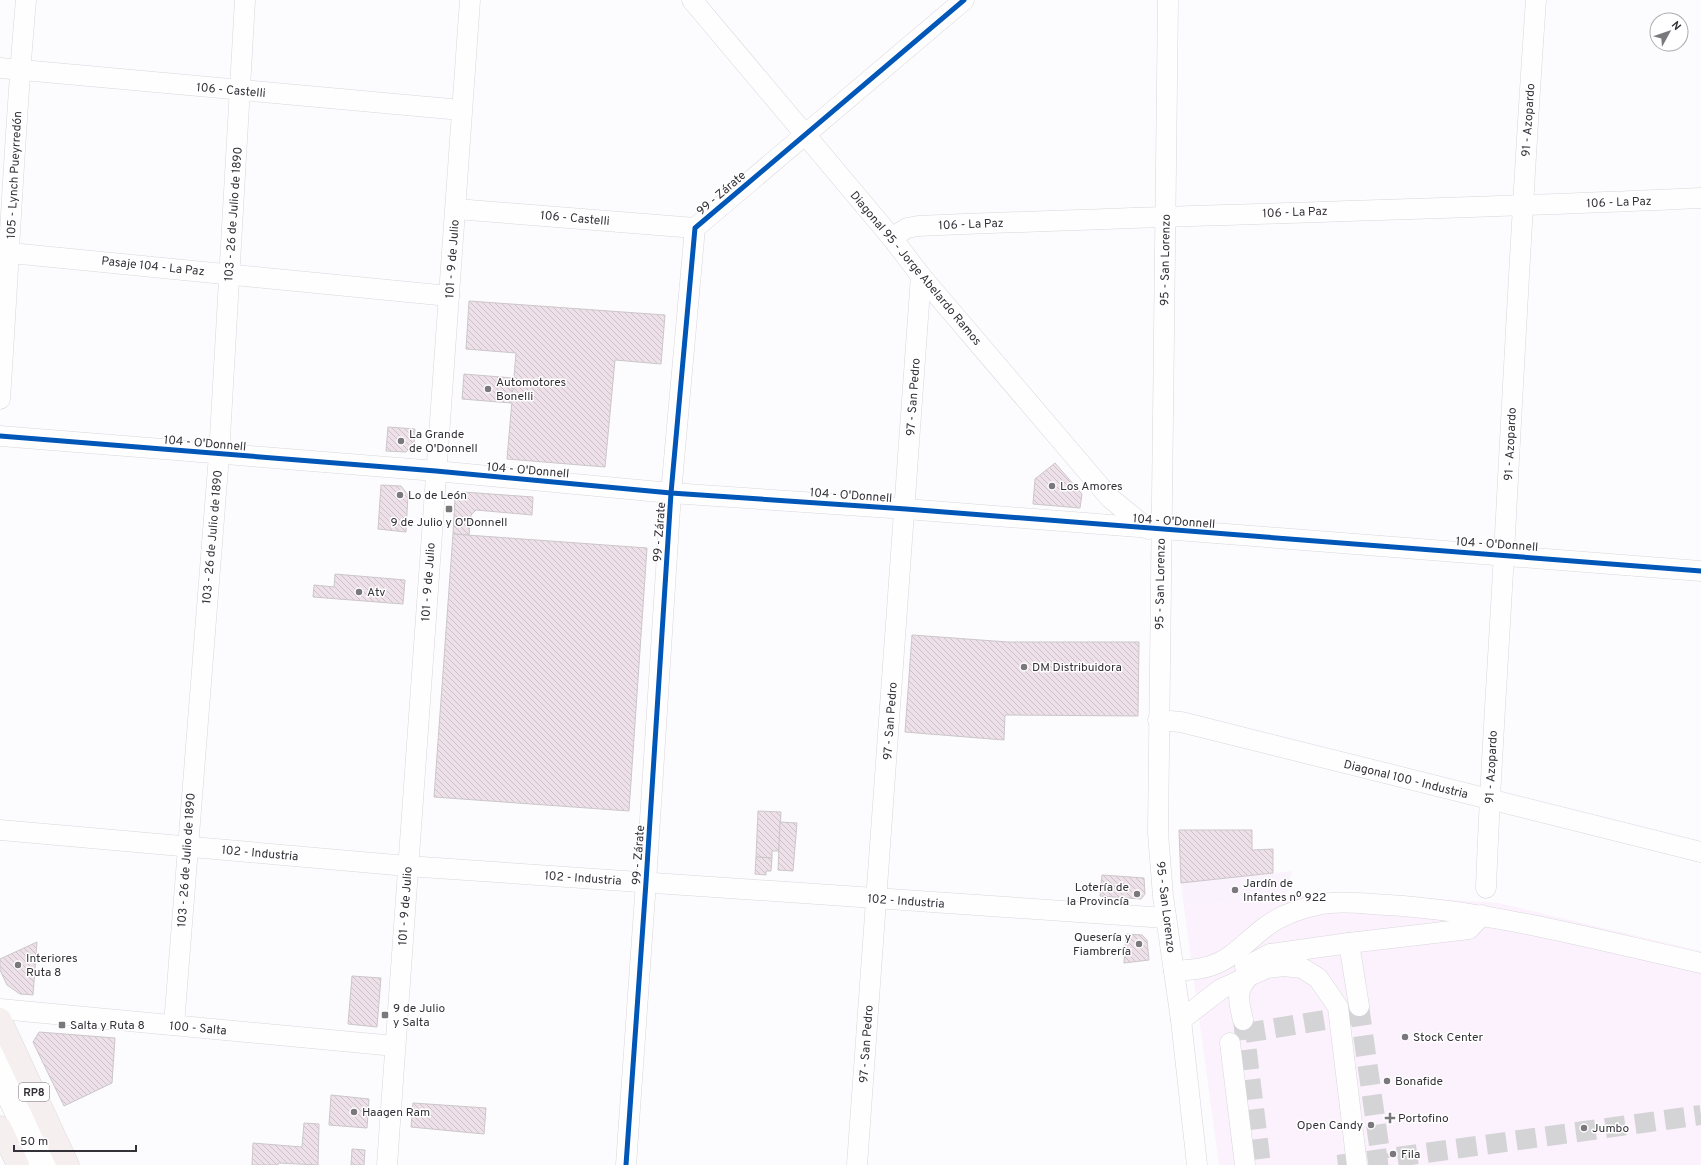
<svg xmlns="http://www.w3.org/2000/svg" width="1701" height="1165" font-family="Overpass,sans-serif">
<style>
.commercial{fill:#fcf2fd}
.education{fill:#faf3fd}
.building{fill:url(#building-back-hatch);stroke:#cbc7ca}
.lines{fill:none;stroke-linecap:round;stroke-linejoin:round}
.minor-tunnel{stroke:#d4d3d6;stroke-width:20;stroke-dasharray:20 10;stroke-linecap:butt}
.minor-casing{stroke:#d8d6db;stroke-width:21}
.major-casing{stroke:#dad8da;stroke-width:23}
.minor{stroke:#fffeff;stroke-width:20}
.major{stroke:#f6efef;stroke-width:22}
.cycleway-casing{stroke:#fff;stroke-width:8}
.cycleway{stroke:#0057b8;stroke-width:5}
.poi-dot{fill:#7a787d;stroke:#fff;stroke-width:1.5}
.labels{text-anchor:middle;stroke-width:3;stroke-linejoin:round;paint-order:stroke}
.shield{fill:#fff;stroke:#716f74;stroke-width:1}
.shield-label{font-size:11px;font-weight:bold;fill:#343138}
.street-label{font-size:12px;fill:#343138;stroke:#fff}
.poi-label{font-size:12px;fill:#343138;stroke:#fff;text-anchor:start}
</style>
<defs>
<pattern id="building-back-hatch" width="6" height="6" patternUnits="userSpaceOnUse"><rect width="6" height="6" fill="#ede0e8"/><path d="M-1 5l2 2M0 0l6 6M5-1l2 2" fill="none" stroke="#ccc1c8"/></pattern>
</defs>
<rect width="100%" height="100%" fill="#fcfbfd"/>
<path class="commercial" d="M1339,892L1498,903L1701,951V1165H1219L1184,907Z"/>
<path class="education" d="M1292,871L1286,897L1184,907L1181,883Z"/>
<g class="building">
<path d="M469,301L665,315L661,364L615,360L605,467L507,459L516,353L466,349Z"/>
<path d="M464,374L513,378L511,403L462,399Z"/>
<path d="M388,427L415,429L414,444L406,452L386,451Z"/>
<path d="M1055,463L1082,494L1080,508L1033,504L1035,479Z"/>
<path d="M381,485L401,486L408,495L406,532L378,529Z"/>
<path d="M463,492L533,497L532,515L476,510L471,515L469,535L453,534L455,498Z"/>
<path d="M453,534L647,548L629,811L434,797Z"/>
<path d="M335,574L405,580L403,604L313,597L314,585L334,587Z"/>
<path d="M912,635L1008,642H1139L1138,716L1005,715L1004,740L905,732Z"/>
<path d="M758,811L781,812L779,851H772V858L756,857Z"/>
<path d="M780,822L797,823L793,871L778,870Z"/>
<path d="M1179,830H1252V850L1273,849V873L1181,883Z"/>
<path d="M756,857L772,858L771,871H766V875L755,874Z"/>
<path d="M1102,875L1144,878L1145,894L1141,899L1100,896Z"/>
<path d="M1126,934L1142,935L1147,940L1149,960L1124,963Z"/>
<path d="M37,942L33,995L20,994L7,985L0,970V959Z"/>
<path d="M352,976L381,978L377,1027L348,1024Z"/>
<path d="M39,1032L115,1038L112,1083L64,1106L33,1042Z"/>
<path d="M331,1095L369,1099L367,1128L329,1125Z"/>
<path d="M413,1103L486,1108L484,1134L411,1127Z"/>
<path d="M304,1123L319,1124L318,1165L278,1163V1165H252L253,1143L302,1147Z"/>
<path d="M352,1149L365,1150L364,1165H351Z"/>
</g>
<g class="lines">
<g class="minor-tunnel">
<path d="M1359,1006L1381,1159"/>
<path d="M1243,1020L1261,1165"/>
<path d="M1245,1033L1355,1015"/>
<path d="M1338,1165L1701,1115"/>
</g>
<g class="minor-casing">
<g id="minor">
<path d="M692,0L892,238L921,276L1110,498L1148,529"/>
<path d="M1168,0L1158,833L1163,896L1181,1020L1197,1165"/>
<path d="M0,68L461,110"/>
<path d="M456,209L695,228"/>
<path d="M892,238L907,228L918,226C1179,215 1440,210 1701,198"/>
<path d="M0,252L449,296"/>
<path d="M0,399C9,266 14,133 26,0"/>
<path d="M0,436L436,471L671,493L906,509L1701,571"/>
<path d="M1158,720L1181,722L1701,852"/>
<path d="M0,830L407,866L1166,918"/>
<path d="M1486,888C1490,776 1498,665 1504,553C1514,369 1523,184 1536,0"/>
<path d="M1349,943L1469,929L1482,915"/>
<path d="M1245,967L1270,954L1349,943L1359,1006"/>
<path d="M1174,971C1187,970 1201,970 1213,965C1233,958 1248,940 1264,928C1279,916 1299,909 1317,905C1339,900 1366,904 1389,905C1496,912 1597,940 1701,963"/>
<path d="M0,1009L395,1046"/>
<path d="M1181,1020L1221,989L1267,968L1284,966L1302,968L1318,978L1338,1007L1357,1165"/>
<path d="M1243,1020C1238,999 1235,990 1251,974"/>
<path d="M174,1025L219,455L245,0"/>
<path d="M1230,1043L1245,1165"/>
<path d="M0,1048L56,1165"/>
<path d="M0,1082L40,1165"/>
<path d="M387,1165L470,0"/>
<path d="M626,1165L646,882L671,493L695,228L964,0"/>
<path d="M857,1165L921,276"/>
</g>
</g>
<g class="major-casing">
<g id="major">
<path d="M0,1019L68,1165"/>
<path d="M0,1127L18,1165"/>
</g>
</g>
<use href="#minor" class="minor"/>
<use href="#major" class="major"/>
<g class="cycleway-casing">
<g id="cycleway">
<path d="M0,436L436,471L671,493L906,509L1701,571"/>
<path d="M626,1165L646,882L671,493L695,228L964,0"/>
</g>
</g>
<use href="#cycleway" class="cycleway"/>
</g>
<g class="poi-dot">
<circle cx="488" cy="389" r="4"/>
<circle cx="401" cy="441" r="4"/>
<circle cx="1052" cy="486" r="4"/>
<circle cx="400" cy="495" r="4"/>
<rect x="445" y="505" width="8" height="8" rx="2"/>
<circle cx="359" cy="592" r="4"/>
<circle cx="1024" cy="667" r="4"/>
<circle cx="1235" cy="890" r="4"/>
<circle cx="1137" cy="894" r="4"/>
<circle cx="1139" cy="944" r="4"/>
<circle cx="18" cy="965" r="4"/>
<rect x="381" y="1011" width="8" height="8" rx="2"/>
<rect x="58" y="1021" width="8" height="8" rx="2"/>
<circle cx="1405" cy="1037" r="4"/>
<circle cx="1387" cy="1081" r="4"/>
<circle cx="354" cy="1112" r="4"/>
<path d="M1388 1112h4v4h4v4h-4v4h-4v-4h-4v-4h4z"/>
<circle cx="1371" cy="1125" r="4"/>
<circle cx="1584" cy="1128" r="4"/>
<circle cx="1393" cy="1154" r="4"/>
</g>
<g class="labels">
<rect class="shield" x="19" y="1083" width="30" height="18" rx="3"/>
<g class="shield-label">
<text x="34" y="1096">RP8</text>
</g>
<g class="street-label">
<text transform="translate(231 90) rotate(5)" y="4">106 - Castelli</text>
<text transform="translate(1528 120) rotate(-86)" y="4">91 - Azopardo</text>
<text transform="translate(14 175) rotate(-87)" y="4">105 - Lynch Pueyrredón</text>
<text transform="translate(721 193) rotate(-41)" y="4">99 - Zárate</text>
<text transform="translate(1619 202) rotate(-2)" y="4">106 - La Paz</text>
<text transform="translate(1295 212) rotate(-2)" y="4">106 - La Paz</text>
<text transform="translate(233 214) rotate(-86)" y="4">103 - 26 de Julio de 1890</text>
<text transform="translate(575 218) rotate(5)" y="4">106 - Castelli</text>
<text transform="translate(971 224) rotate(-2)" y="4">106 - La Paz</text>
<text transform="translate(452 259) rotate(-86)" y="4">101 - 9 de Julio</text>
<text transform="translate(1165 260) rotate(-89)" y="4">95 - San Lorenzo</text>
<text transform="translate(153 266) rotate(6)" y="4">Pasaje 104 - La Paz</text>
<text transform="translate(916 268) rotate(50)" y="4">Diagonal 95 - Jorge Abelardo Ramos</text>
<text transform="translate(913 397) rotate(-86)" y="4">97 - San Pedro</text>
<text transform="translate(205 443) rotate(5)" y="4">104 - O'Donnell</text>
<text transform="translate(1510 444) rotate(-87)" y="4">91 - Azopardo</text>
<text transform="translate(528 470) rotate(5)" y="4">104 - O'Donnell</text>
<text transform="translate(851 495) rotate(4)" y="4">104 - O'Donnell</text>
<text transform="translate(1174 521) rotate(4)" y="4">104 - O'Donnell</text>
<text transform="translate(659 532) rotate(-86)" y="4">99 - Zárate</text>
<text transform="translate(212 537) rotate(-85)" y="4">103 - 26 de Julio de 1890</text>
<text transform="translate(1497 544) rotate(4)" y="4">104 - O'Donnell</text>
<text transform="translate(428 582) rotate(-86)" y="4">101 - 9 de Julio</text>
<text transform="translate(1160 584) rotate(-89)" y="4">95 - San Lorenzo</text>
<text transform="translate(890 721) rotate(-86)" y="4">97 - San Pedro</text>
<text transform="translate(1491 767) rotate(-87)" y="4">91 - Azopardo</text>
<text transform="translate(1406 779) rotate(14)" y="4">Diagonal 100 - Industria</text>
<text transform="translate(260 853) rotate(5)" y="4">102 - Industria</text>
<text transform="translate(638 855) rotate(-86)" y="4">99 - Zárate</text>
<text transform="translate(186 860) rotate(-86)" y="4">103 - 26 de Julio de 1890</text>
<text transform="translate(583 878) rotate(4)" y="4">102 - Industria</text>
<text transform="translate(906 901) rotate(4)" y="4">102 - Industria</text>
<text transform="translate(405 906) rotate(-86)" y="4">101 - 9 de Julio</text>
<text transform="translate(1166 907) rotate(83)" y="4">95 - San Lorenzo</text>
<text transform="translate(198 1028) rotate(5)" y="4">100 - Salta</text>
<text transform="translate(866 1044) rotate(-86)" y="4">97 - San Pedro</text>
</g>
<g class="poi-label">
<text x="496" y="386">Automotores<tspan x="496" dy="14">Bonelli</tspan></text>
<text x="409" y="438">La Grande<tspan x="409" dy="14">de O'Donnell</tspan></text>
<text x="1060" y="490">Los Amores</text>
<text x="408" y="499">Lo de León</text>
<text x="449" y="526" text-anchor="middle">9 de Julio y O'Donnell</text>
<text x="367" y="596">Atv</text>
<text x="1032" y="671">DM Distribuidora</text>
<text x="1243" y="887">Jardín de<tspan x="1243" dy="14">Infantes nº 922</tspan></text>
<text x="1129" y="891" text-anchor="end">Lotería de<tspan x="1129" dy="14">la Provincía</tspan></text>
<text x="1131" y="941" text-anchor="end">Quesería y<tspan x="1131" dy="14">Fiambrería</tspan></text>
<text x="26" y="962">Interiores<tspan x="26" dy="14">Ruta 8</tspan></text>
<text x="393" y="1012">9 de Julio<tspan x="393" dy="14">y Salta</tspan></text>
<text x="70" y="1029">Salta y Ruta 8</text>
<text x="1413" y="1041">Stock Center</text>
<text x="1395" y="1085">Bonafide</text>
<text x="362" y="1116">Haagen Ram</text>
<text x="1398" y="1122">Portofino</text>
<text x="1363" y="1129" text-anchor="end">Open Candy</text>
<text x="1592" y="1132">Jumbo</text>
<text x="1401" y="1158">Fila</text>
</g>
</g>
<g transform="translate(1669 32) rotate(50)"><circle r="19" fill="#ffffff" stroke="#aeadaf"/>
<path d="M0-3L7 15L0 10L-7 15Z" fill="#7a787d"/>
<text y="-6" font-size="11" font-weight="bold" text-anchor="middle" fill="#343138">N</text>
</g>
<path d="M14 1145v6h122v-6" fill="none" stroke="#343138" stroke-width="2"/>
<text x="20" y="1145" font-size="12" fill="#343138" stroke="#ffffff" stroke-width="3" paint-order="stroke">50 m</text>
</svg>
